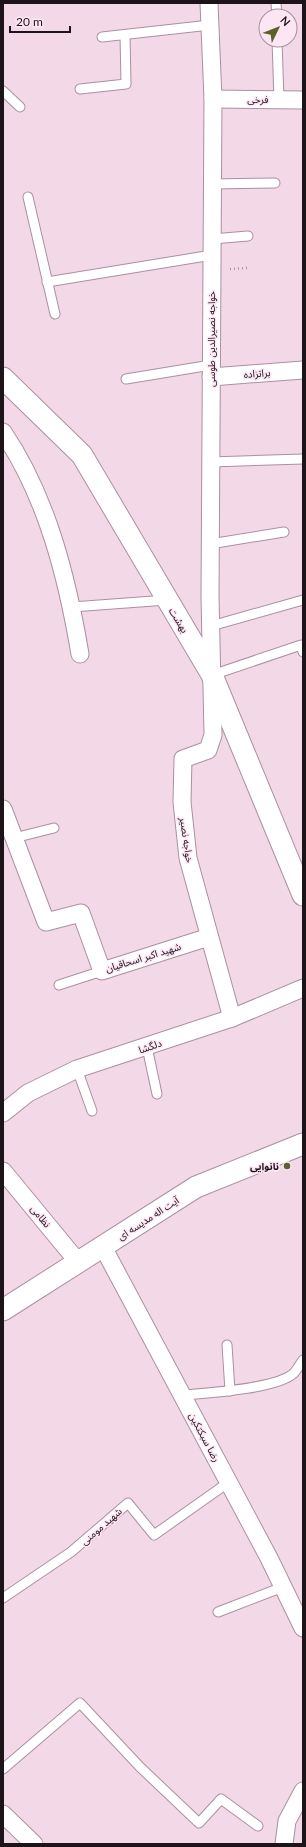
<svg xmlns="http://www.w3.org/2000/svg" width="306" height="1847" font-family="Lato,'Noto Sans Arabic',sans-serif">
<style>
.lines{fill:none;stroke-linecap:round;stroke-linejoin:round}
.service-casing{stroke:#aa90a0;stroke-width:11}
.minor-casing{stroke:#aa90a0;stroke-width:19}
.tertiary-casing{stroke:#aa90a0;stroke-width:23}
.path{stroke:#ab96a3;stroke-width:2.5;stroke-dasharray:1 3;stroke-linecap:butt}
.service{stroke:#fff;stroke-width:9}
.minor{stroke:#fff;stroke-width:17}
.tertiary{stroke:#fff;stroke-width:21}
.poi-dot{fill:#5c602d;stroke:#fde6f4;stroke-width:1.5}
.labels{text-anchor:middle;stroke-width:3;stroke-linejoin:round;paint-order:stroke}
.street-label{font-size:10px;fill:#1d141a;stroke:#fde6f4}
.poi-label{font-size:10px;font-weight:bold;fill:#1d141a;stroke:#fde6f4;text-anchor:end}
</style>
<rect width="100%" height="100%" fill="#f3d8e8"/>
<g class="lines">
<g class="service-casing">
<g id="service">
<path d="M276,3L277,16"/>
<path d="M102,37L210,25"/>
<path d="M277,40L279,100"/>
<path d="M80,89L126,84L125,35"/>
<path d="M3,91L20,107"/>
<path d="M212,184L275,183"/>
<path d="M28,197L55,314"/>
<path d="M212,239L248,236"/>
<path d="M47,282L212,255"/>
<path d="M126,379L211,365"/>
<path d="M211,462L303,459"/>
<path d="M210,544L284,532"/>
<path d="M72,607L167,600"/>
<path d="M211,626L303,600"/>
<path d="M212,675L301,645L303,652"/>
<path d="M14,838L54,828"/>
<path d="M59,985L102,971"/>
<path d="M147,1047L157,1094"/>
<path d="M77,1069L92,1111"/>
<path d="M227,1345L230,1391"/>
<path d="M183,1395C207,1393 277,1389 294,1373C297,1370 300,1364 303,1360"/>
<path d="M3,1598L71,1552L128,1503L154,1535L229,1482"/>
<path d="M218,1612L283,1587"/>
<path d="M3,1769L80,1703L140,1767L199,1823L221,1799L258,1826"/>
</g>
</g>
<g class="minor-casing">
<g id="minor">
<path d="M209,3L213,99L210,596L213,735L208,750L183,759L182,802L188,858L232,1018"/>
<path d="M213,99L303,100"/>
<path d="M211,377L303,370"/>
<path d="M3,432C47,497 67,577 80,654"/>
<path d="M3,809L46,922L81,913L102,971L209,937"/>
<path d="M3,1113L28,1093L77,1069L232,1018L303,988"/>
<path d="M3,1171L78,1262"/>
<path d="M103,1247L269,1558L303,1628"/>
<path d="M3,1814L34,1844"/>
<path d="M284,1844L287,1821L303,1791"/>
</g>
</g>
<g class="tertiary-casing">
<g id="tertiary">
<path d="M3,378L82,455L212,675L303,895"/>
<path d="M3,1310L196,1187L303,1144"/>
</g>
</g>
<path class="path" d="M230,269L247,268"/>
<use href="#service" class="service"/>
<use href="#minor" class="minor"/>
<use href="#tertiary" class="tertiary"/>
</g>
<circle class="poi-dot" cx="287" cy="1166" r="4"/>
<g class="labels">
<g class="street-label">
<text transform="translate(258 99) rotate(1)" y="4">فرخی</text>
<text transform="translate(211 339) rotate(-90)" y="4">خواجه نصیرالدین طوسی</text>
<text transform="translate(257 373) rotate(-4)" y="4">براتزاده</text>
<text transform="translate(179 620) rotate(59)" y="4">بهشت</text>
<text transform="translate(187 840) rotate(82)" y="4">خواجه نصیر</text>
<text transform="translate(143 957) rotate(-17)" y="4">شهید اکبر اسحاقیان</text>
<text transform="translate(150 1046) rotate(-19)" y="4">دلگشا</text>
<text transform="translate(41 1216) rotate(51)" y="4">نظامی</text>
<text transform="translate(148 1218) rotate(-33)" y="4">آیت اله مدیسه ای</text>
<text transform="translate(205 1437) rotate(62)" y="4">رضا سبکتکین</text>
<text transform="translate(101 1526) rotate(-41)" y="4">شهید مومنی</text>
</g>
<g class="poi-label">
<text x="279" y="1170">نانوایی</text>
</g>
</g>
<rect width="306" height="1847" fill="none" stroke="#1d141a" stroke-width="8"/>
<g transform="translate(278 28) rotate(47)"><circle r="19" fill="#fde6f4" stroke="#a3929d"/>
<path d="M0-3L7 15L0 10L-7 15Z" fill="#5c602d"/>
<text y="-6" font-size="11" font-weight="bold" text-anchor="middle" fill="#1d141a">N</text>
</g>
<path d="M10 26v6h60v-6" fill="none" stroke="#1d141a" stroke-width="2"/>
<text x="16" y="26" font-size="12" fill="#1d141a" stroke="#fde6f4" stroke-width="3" paint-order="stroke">20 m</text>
</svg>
